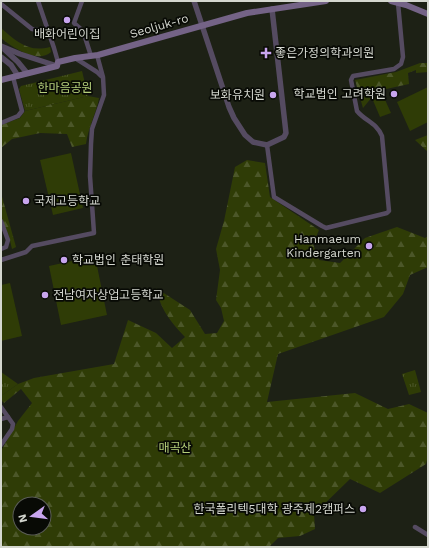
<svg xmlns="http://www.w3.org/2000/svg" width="429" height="548" font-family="'Work Sans','Noto Sans KR',sans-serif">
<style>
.grass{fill:url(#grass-tufts)}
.forest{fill:url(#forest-firs);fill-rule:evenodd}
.pitch{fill:#2f3c06}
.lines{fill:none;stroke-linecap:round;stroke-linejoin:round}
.minor{stroke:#554b61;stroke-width:4.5}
.tertiary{stroke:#554b61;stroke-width:5.5}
.secondary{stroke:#746386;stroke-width:6}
.poi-dot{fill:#c8a5ee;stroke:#080a05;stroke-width:1.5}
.labels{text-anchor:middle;stroke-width:3.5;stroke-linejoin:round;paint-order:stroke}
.street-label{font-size:12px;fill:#d4d7cf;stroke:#080a05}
.poi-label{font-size:12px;fill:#d4d7cf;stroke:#080a05;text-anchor:start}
.park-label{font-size:12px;fill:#b5cf7a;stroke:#080a05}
</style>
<defs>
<pattern id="grass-tufts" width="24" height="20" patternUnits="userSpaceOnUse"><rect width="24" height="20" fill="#2f3c06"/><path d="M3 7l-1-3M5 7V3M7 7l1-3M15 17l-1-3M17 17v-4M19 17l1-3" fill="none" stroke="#4c5729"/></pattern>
<pattern id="forest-firs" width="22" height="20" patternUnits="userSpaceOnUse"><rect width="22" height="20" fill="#2f3c06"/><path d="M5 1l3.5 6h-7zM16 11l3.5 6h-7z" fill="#4c5729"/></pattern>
</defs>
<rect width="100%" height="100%" fill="#1d2115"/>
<g class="grass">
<path d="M82,71L88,96L25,111L19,89L21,86Z"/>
<path d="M415,370L421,392L409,395L402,374Z"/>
<path d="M1,372L18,384L1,396Z"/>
</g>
<g class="forest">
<path d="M1,28C16,41 28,53 50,47L51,52C37,64 12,47 1,38Z"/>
<path d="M420,63H428V72L416,73V70L408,73L409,84L377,91L363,108L355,80L396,72Z"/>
<path d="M88,96L99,98C96,114 88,128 86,144L72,147L67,134L40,133L12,139L1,148V125L20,118L25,111Z"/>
<path d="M428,135V152L415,140Z"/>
<path d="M247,160L265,163L270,197L319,230L313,244L319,260L340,263L365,238L397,227L425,238L428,236V267L410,275L403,294L384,317L278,354L267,402L355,393L388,409L409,404L428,413V456L426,464L380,493L350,479L314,514L315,529L300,536L278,538L269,547H1V451L18,421L32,403L21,389L4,403L1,400V396L18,384L34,378L114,364L128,320L156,333L172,348L185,337C170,321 161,310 156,288L190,310L205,334L217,333L224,321L221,308L216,300L220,270L216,249L224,221L235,167ZM20,504H44V528H20Z"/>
<path d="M1,193L16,247L12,249L9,236L1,217Z"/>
</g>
<g class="pitch">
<path d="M428,87V122L410,131L397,102Z"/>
<path d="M382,93L391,113L380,117L372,98Z"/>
<path d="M71,153L83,208L53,215L40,160Z"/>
<path d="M95,256L107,315L61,325L49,266Z"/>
<path d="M10,283L22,336L1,341V285Z"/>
</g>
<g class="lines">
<g class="minor">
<path d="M38,1L54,48L58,62"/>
<path d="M82,1L74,23L83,31L91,56"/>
<path d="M1,4L32,29L39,30L47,28"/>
<path d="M75,58L97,72L101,76"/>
<path d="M1,123L18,116L22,111L13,77"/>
<path d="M267,145L274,197L322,226L326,228L387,213L389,211L382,136C377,123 365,121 357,111L351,80L353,76L394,69L401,64L403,57L398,3"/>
<path d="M1,221L8,240L6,247L1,249"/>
<path d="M1,260L26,252L32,246L94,233L90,176L91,144L92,129L104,95L103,77L97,55"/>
<path d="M1,407L13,424L12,429L1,445"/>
<path d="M1,419L8,417"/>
<path d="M415,527L428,535"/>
</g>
<g class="tertiary">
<path d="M194,1L229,107L234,118L245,135L253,142L267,145L284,137L286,133L272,9"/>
<path d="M1,46L20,54L57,66"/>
<path d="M5,50L18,62L27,73"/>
<path d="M1,57L11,65L18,76"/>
</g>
<g class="secondary">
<path d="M391,1L406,5L428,14"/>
<path d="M1,80L57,66L58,62L75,58L98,55L247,13L326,1"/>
</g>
</g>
<g class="poi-dot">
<circle cx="67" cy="20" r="4"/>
<path d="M264 47h4v4h4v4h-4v4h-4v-4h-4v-4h4z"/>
<circle cx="394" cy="94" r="4"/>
<circle cx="273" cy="95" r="4"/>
<circle cx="26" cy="201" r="4"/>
<circle cx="369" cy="246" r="4"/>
<circle cx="64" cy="260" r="4"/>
<circle cx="45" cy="295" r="4"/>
<circle cx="363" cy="509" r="4"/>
</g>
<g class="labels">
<g class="street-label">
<text transform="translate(159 26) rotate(-16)" y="4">Seoljuk-ro</text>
</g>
<g class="poi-label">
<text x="67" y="38" text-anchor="middle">배화어린이집</text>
<text x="275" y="57">좋은가정의학과의원</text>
<text x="386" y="98" text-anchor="end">학교법인 고려학원</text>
<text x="265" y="99" text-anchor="end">보화유치원</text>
<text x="34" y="205">국제고등학교</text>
<text x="361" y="243" text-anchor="end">Hanmaeum<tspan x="361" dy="14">Kindergarten</tspan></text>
<text x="72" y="264">학교법인 춘태학원</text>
<text x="53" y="299">전남여자상업고등학교</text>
<text x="355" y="513" text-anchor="end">한국폴리텍5대학 광주제2캠퍼스</text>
</g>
<g class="park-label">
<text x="65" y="92">한마음공원</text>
<text x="175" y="452">매곡산</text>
</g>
</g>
<rect width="429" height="548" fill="none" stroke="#d4d7cf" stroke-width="4"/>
<g transform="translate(32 516) rotate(256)"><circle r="19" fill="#080a05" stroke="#5a5c56"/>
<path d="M0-3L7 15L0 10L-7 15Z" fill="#c8a5ee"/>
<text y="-6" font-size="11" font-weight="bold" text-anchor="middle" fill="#d4d7cf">N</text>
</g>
</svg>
